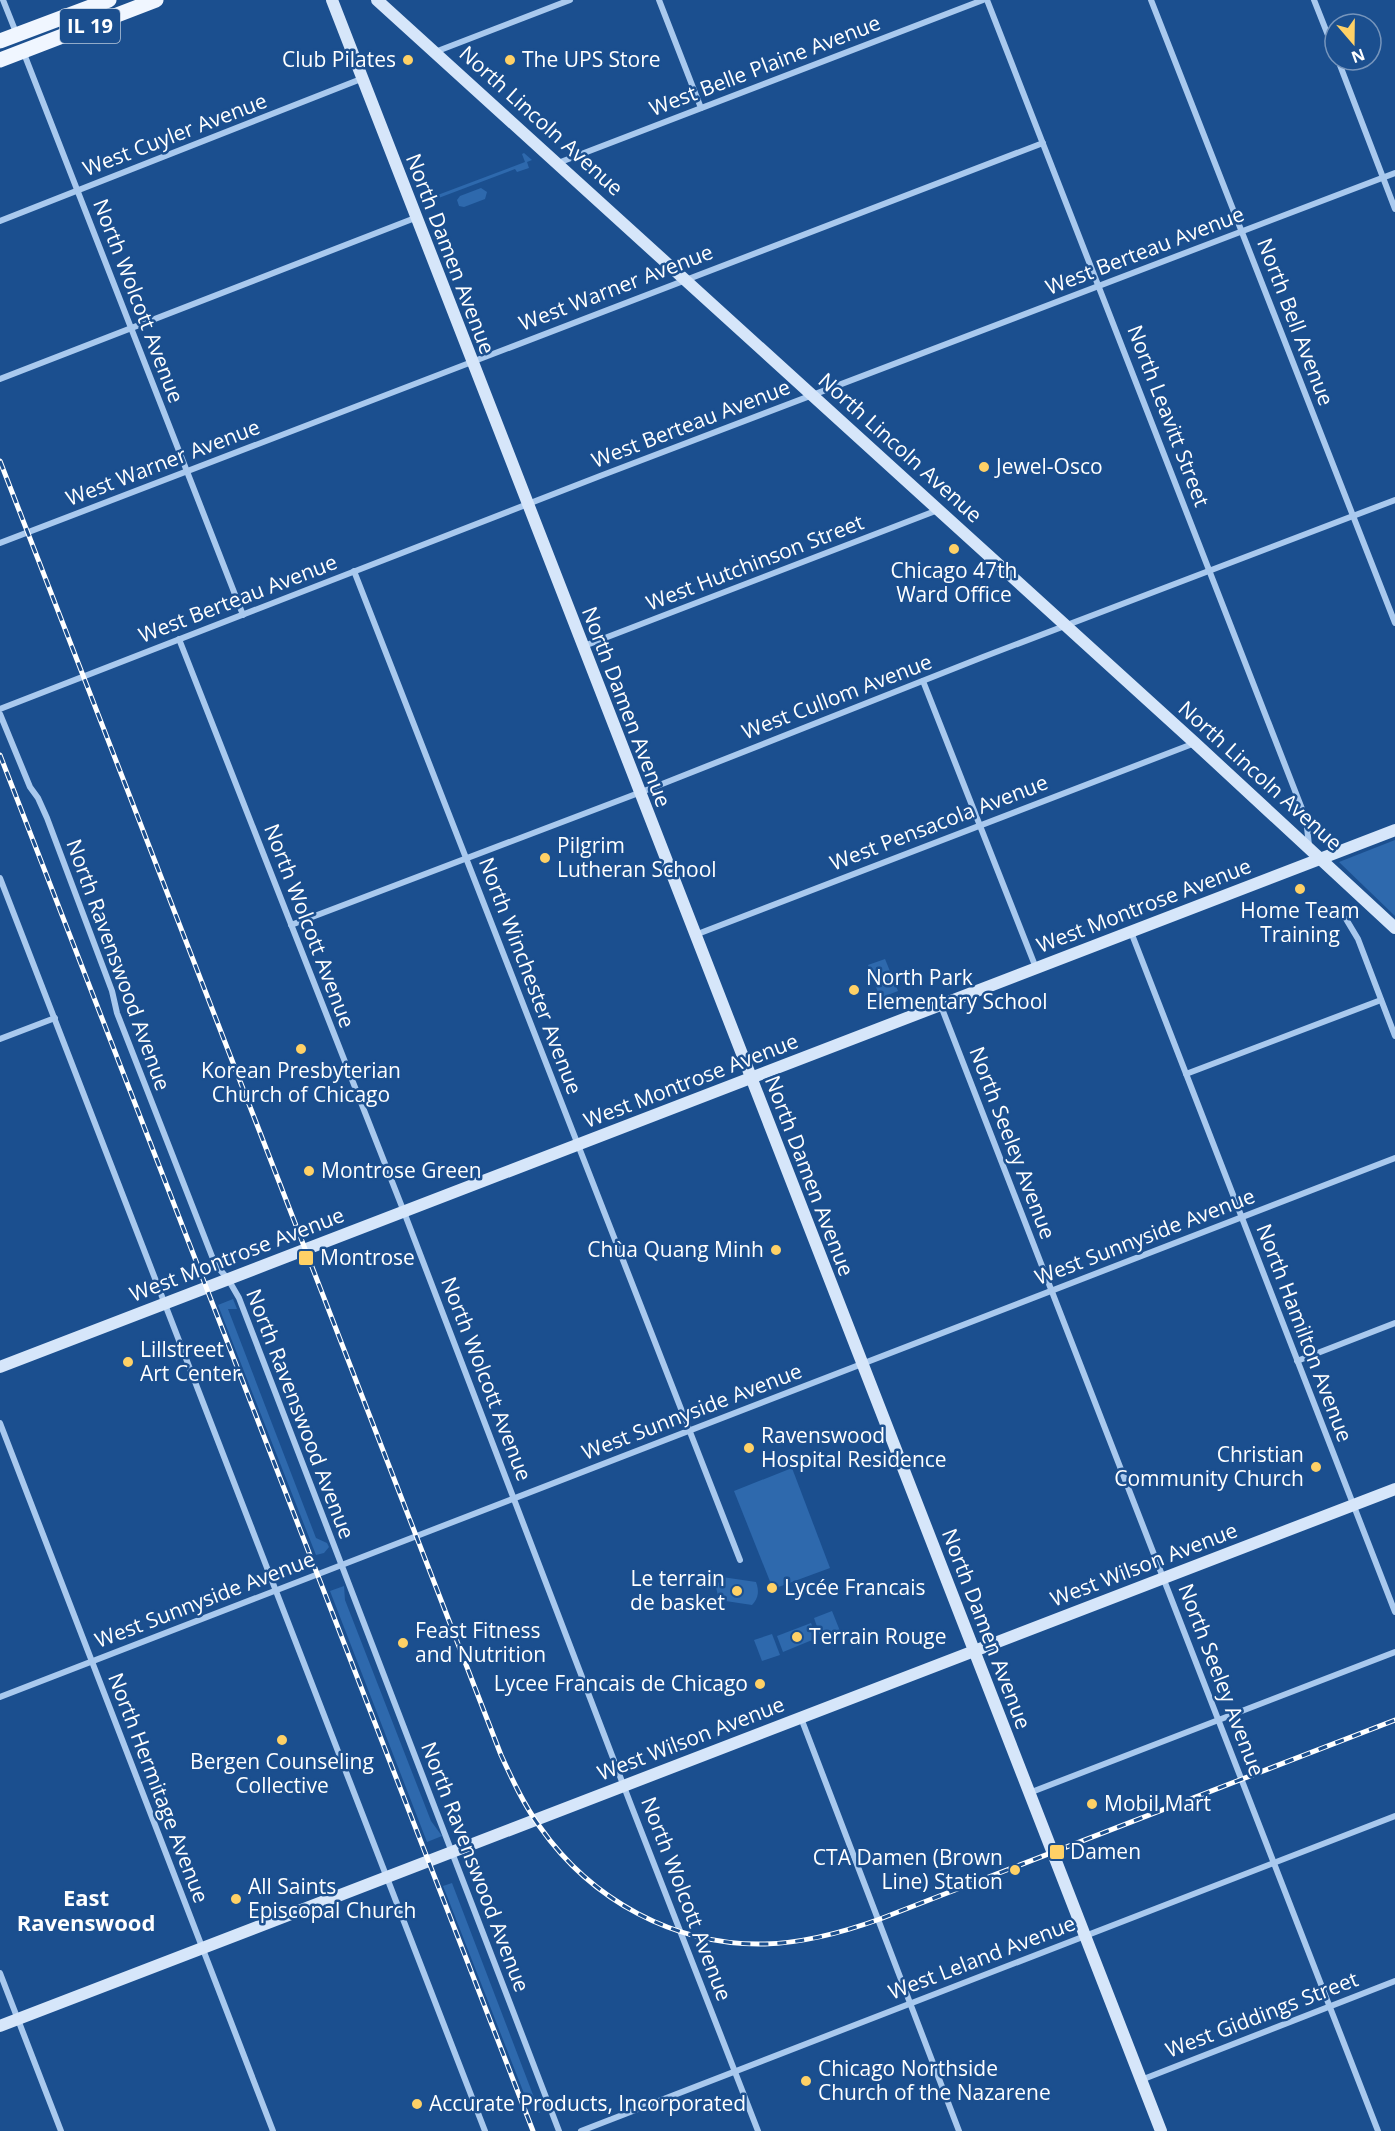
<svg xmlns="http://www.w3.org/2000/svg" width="1395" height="2131" font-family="'Open Sans',sans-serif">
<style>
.green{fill:#2e69ad}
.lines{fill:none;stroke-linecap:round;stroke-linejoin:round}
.street{stroke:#a9c9ee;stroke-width:6}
.secondary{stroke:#d6e6fa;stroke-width:12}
.primary{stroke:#f0f6ff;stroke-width:15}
.rail-casing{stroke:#fff;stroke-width:5}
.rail{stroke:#1b4f8f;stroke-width:3;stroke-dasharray:9;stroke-linecap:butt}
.poi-dot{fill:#ffd166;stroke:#1b4f8f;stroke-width:2}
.labels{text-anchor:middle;stroke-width:5;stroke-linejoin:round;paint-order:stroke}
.shield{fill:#1b4f8f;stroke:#bbcadd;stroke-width:1.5}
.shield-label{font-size:20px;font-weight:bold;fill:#fff}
.poi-label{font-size:21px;fill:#fff;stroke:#1b4f8f;text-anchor:start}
.street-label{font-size:21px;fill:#fff;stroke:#1b4f8f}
.neighbourhood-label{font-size:22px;font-weight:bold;fill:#fff;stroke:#1b4f8f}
</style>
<rect width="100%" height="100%" fill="#1b4f8f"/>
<g class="green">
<path d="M524,153L532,160L527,162L529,168L517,172L515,169L428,202L427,199L525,162L522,154Z"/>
<path d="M481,188L487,192L485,199L464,207L459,206L457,200L460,196Z"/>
<path d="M1395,840V916L1339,862Z"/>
<path d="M885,959L898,991L880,998L868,965Z"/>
<path d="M233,1299L237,1309H228L316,1538L327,1543L329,1547L324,1553L316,1555L218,1305Z"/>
<path d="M792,1468L830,1568L773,1589L734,1491Z"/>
<path d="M722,1577L756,1582C759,1590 759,1598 752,1605L719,1600L716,1587Z"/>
<path d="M344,1586L345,1600L431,1821L442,1836L427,1842L330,1591Z"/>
<path d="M832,1611L840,1631L821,1638L814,1618Z"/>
<path d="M811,1623L817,1638L783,1652L777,1636Z"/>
<path d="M772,1634L780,1655L762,1661L754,1640Z"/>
<path d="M452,1883L540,2113H538L531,2094L525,2096L447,1896L443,1886Z"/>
</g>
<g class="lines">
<g class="street">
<path d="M3,0L17,35"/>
<path d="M659,0L701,108"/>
<path d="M987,0L1306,819L1309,845"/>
<path d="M1151,0L1395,623"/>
<path d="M1314,0L1335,53"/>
<path d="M23,51L243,615"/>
<path d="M435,52L570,0"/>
<path d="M1338,60L1395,209"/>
<path d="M558,163L983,0"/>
<path d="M0,221L361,79"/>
<path d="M0,379L415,218"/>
<path d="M0,543L1043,143"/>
<path d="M354,571L740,1560"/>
<path d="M179,639L404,1212L631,1805L758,2131"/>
<path d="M584,646L938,510"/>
<path d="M923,681L1036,968"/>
<path d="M0,709L600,476L1395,173"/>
<path d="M0,714L30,787L38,798L47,818L112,991L117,1013L215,1264L228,1279L239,1298L559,2131"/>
<path d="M0,878L485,2131"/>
<path d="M1346,919L1358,939L1395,1036"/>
<path d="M291,925L657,786L983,657L1395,500"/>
<path d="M1131,932L1395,1612"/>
<path d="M695,935L1195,743"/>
<path d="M941,1006L1378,2131"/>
<path d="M0,1039L55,1018"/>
<path d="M1186,1074L1381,1000"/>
<path d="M1297,1361L1395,1323"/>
<path d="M0,1423L273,2131"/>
<path d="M0,1697L1395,1158"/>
<path d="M801,1718L959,2131"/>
<path d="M1029,1793L1395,1652"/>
<path d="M0,1973L61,2131"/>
<path d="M1141,2080L1395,1981"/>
<path d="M581,2131L1395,1816"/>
</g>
<g class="secondary">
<path d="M332,0L1161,2131"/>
<path d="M377,0L1195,743L1395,928"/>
<path d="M0,1367L1395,830"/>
<path d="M0,2026L1395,1489"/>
</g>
<g class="primary">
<path d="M0,41L109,0"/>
<path d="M0,60L156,0"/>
</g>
<g class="rail-casing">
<g id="rail">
<path d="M0,461L501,1755C512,1779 524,1805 540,1827C591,1900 675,1946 765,1944C804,1943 844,1932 880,1919L1395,1720"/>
<path d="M0,755L533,2131"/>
</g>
</g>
<use href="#rail" class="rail"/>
</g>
<g class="poi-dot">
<circle cx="408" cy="60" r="6"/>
<circle cx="510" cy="60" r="6"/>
<circle cx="984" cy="467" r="6"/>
<circle cx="954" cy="549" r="6"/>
<circle cx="545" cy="858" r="6"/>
<circle cx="1300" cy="889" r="6"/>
<circle cx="854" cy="990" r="6"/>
<circle cx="301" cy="1049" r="6"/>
<circle cx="309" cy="1171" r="6"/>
<circle cx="776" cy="1250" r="6"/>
<rect x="298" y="1250" width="16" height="16" rx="3"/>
<circle cx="128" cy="1362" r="6"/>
<circle cx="749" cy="1448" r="6"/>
<circle cx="1316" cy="1467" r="6"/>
<circle cx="772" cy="1588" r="6"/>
<circle cx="737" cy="1591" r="6"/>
<circle cx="797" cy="1637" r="6"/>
<circle cx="403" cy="1643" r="6"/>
<circle cx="760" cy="1684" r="6"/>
<circle cx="282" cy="1740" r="6"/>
<circle cx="1092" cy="1804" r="6"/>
<rect x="1049" y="1844" width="16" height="16" rx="3"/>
<circle cx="1015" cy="1870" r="6"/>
<circle cx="236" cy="1899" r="6"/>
<circle cx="806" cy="2081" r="6"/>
<circle cx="417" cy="2104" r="6"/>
</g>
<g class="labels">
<rect class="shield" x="60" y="9" width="60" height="34" rx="4.5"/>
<g class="shield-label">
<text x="90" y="33">IL 19</text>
</g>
<g class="poi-label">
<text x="396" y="67" text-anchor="end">Club Pilates</text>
<text x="522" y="67">The UPS Store</text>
<text x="996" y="474">Jewel-Osco</text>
<text x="954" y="578" text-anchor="middle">Chicago 47th<tspan x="954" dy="24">Ward Office</tspan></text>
<text x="557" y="853">Pilgrim<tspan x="557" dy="24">Lutheran School</tspan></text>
<text x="1300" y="918" text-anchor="middle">Home Team<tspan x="1300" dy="24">Training</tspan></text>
<text x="866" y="985">North Park<tspan x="866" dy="24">Elementary School</tspan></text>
<text x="301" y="1078" text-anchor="middle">Korean Presbyterian<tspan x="301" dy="24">Church of Chicago</tspan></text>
<text x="321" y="1178">Montrose Green</text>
<text x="764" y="1257" text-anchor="end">Chùa Quang Minh</text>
<text x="320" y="1265">Montrose</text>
<text x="140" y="1357">Lillstreet<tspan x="140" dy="24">Art Center</tspan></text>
<text x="761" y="1443">Ravenswood<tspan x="761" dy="24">Hospital Residence</tspan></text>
<text x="1304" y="1462" text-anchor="end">Christian<tspan x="1304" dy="24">Community Church</tspan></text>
<text x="725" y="1586" text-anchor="end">Le terrain<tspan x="725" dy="24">de basket</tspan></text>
<text x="784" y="1595">Lycée Francais</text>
<text x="415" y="1638">Feast Fitness<tspan x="415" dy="24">and Nutrition</tspan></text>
<text x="809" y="1644">Terrain Rouge</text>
<text x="748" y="1691" text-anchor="end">Lycee Francais de Chicago</text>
<text x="282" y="1769" text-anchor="middle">Bergen Counseling<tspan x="282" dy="24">Collective</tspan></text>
<text x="1104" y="1811">Mobil Mart</text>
<text x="1070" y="1859">Damen</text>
<text x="1003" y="1865" text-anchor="end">CTA Damen (Brown<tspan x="1003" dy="24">Line) Station</tspan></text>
<text x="248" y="1894">All Saints<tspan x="248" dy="24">Episcopal Church</tspan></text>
<text x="818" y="2076">Chicago Northside<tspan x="818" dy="24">Church of the Nazarene</tspan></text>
<text x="429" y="2111">Accurate Products, Incorporated</text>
</g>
<g class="street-label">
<text transform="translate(765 66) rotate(-21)" y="7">West Belle Plaine Avenue</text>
<text transform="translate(541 121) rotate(42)" y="7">North Lincoln Avenue</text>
<text transform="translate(175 135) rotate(-21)" y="7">West Cuyler Avenue</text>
<text transform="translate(1145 251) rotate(-21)" y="7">West Berteau Avenue</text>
<text transform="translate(450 254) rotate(69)" y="7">North Damen Avenue</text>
<text transform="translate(616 288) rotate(-21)" y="7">West Warner Avenue</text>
<text transform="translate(138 301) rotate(69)" y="7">North Wolcott Avenue</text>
<text transform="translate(1295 322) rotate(69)" y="7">North Bell Avenue</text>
<text transform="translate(1168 416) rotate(69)" y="7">North Leavitt Street</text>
<text transform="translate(691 424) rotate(-21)" y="7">West Berteau Avenue</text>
<text transform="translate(900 448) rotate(42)" y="7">North Lincoln Avenue</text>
<text transform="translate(163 463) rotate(-21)" y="7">West Warner Avenue</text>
<text transform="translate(755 563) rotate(-21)" y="7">West Hutchinson Street</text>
<text transform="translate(238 599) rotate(-21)" y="7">West Berteau Avenue</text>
<text transform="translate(837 697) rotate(-21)" y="7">West Cullom Avenue</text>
<text transform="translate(626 707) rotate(69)" y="7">North Damen Avenue</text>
<text transform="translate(1260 776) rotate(42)" y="7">North Lincoln Avenue</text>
<text transform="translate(939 823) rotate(-21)" y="7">West Pensacola Avenue</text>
<text transform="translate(1144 906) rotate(-21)" y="7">West Montrose Avenue</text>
<text transform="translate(309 926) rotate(69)" y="7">North Wolcott Avenue</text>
<text transform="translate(118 965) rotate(70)" y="7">North Ravenswood Avenue</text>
<text transform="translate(530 976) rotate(69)" y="7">North Winchester Avenue</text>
<text transform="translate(691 1081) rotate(-21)" y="7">West Montrose Avenue</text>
<text transform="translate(1012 1143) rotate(69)" y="7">North Seeley Avenue</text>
<text transform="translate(809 1176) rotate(69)" y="7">North Damen Avenue</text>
<text transform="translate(1145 1237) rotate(-21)" y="7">West Sunnyside Avenue</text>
<text transform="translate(237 1255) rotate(-21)" y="7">West Montrose Avenue</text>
<text transform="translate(1304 1333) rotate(69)" y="7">North Hamilton Avenue</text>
<text transform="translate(486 1379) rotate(69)" y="7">North Wolcott Avenue</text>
<text transform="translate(692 1412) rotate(-21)" y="7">West Sunnyside Avenue</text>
<text transform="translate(300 1414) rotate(69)" y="7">North Ravenswood Avenue</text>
<text transform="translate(1144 1565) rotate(-21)" y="7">West Wilson Avenue</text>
<text transform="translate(205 1600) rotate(-21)" y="7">West Sunnyside Avenue</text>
<text transform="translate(986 1629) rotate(69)" y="7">North Damen Avenue</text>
<text transform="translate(1221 1680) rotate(69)" y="7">North Seeley Avenue</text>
<text transform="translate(691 1739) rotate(-21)" y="7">West Wilson Avenue</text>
<text transform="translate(158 1788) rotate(69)" y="7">North Hermitage Avenue</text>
<text transform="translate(475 1867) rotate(69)" y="7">North Ravenswood Avenue</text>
<text transform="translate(686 1899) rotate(69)" y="7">North Wolcott Avenue</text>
<text transform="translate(982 1958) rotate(-21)" y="7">West Leland Avenue</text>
<text transform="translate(1262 2015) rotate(-21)" y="7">West Giddings Street</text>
</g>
<g class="neighbourhood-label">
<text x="86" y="1906">East<tspan x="86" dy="25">Ravenswood</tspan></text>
</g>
</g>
<g transform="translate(1353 42) rotate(160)"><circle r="28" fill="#1b4f8f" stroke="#7695bc" stroke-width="1.5"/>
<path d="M0-4.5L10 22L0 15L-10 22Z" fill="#ffd166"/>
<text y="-9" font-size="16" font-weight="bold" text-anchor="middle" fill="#ffffff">N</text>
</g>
</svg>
